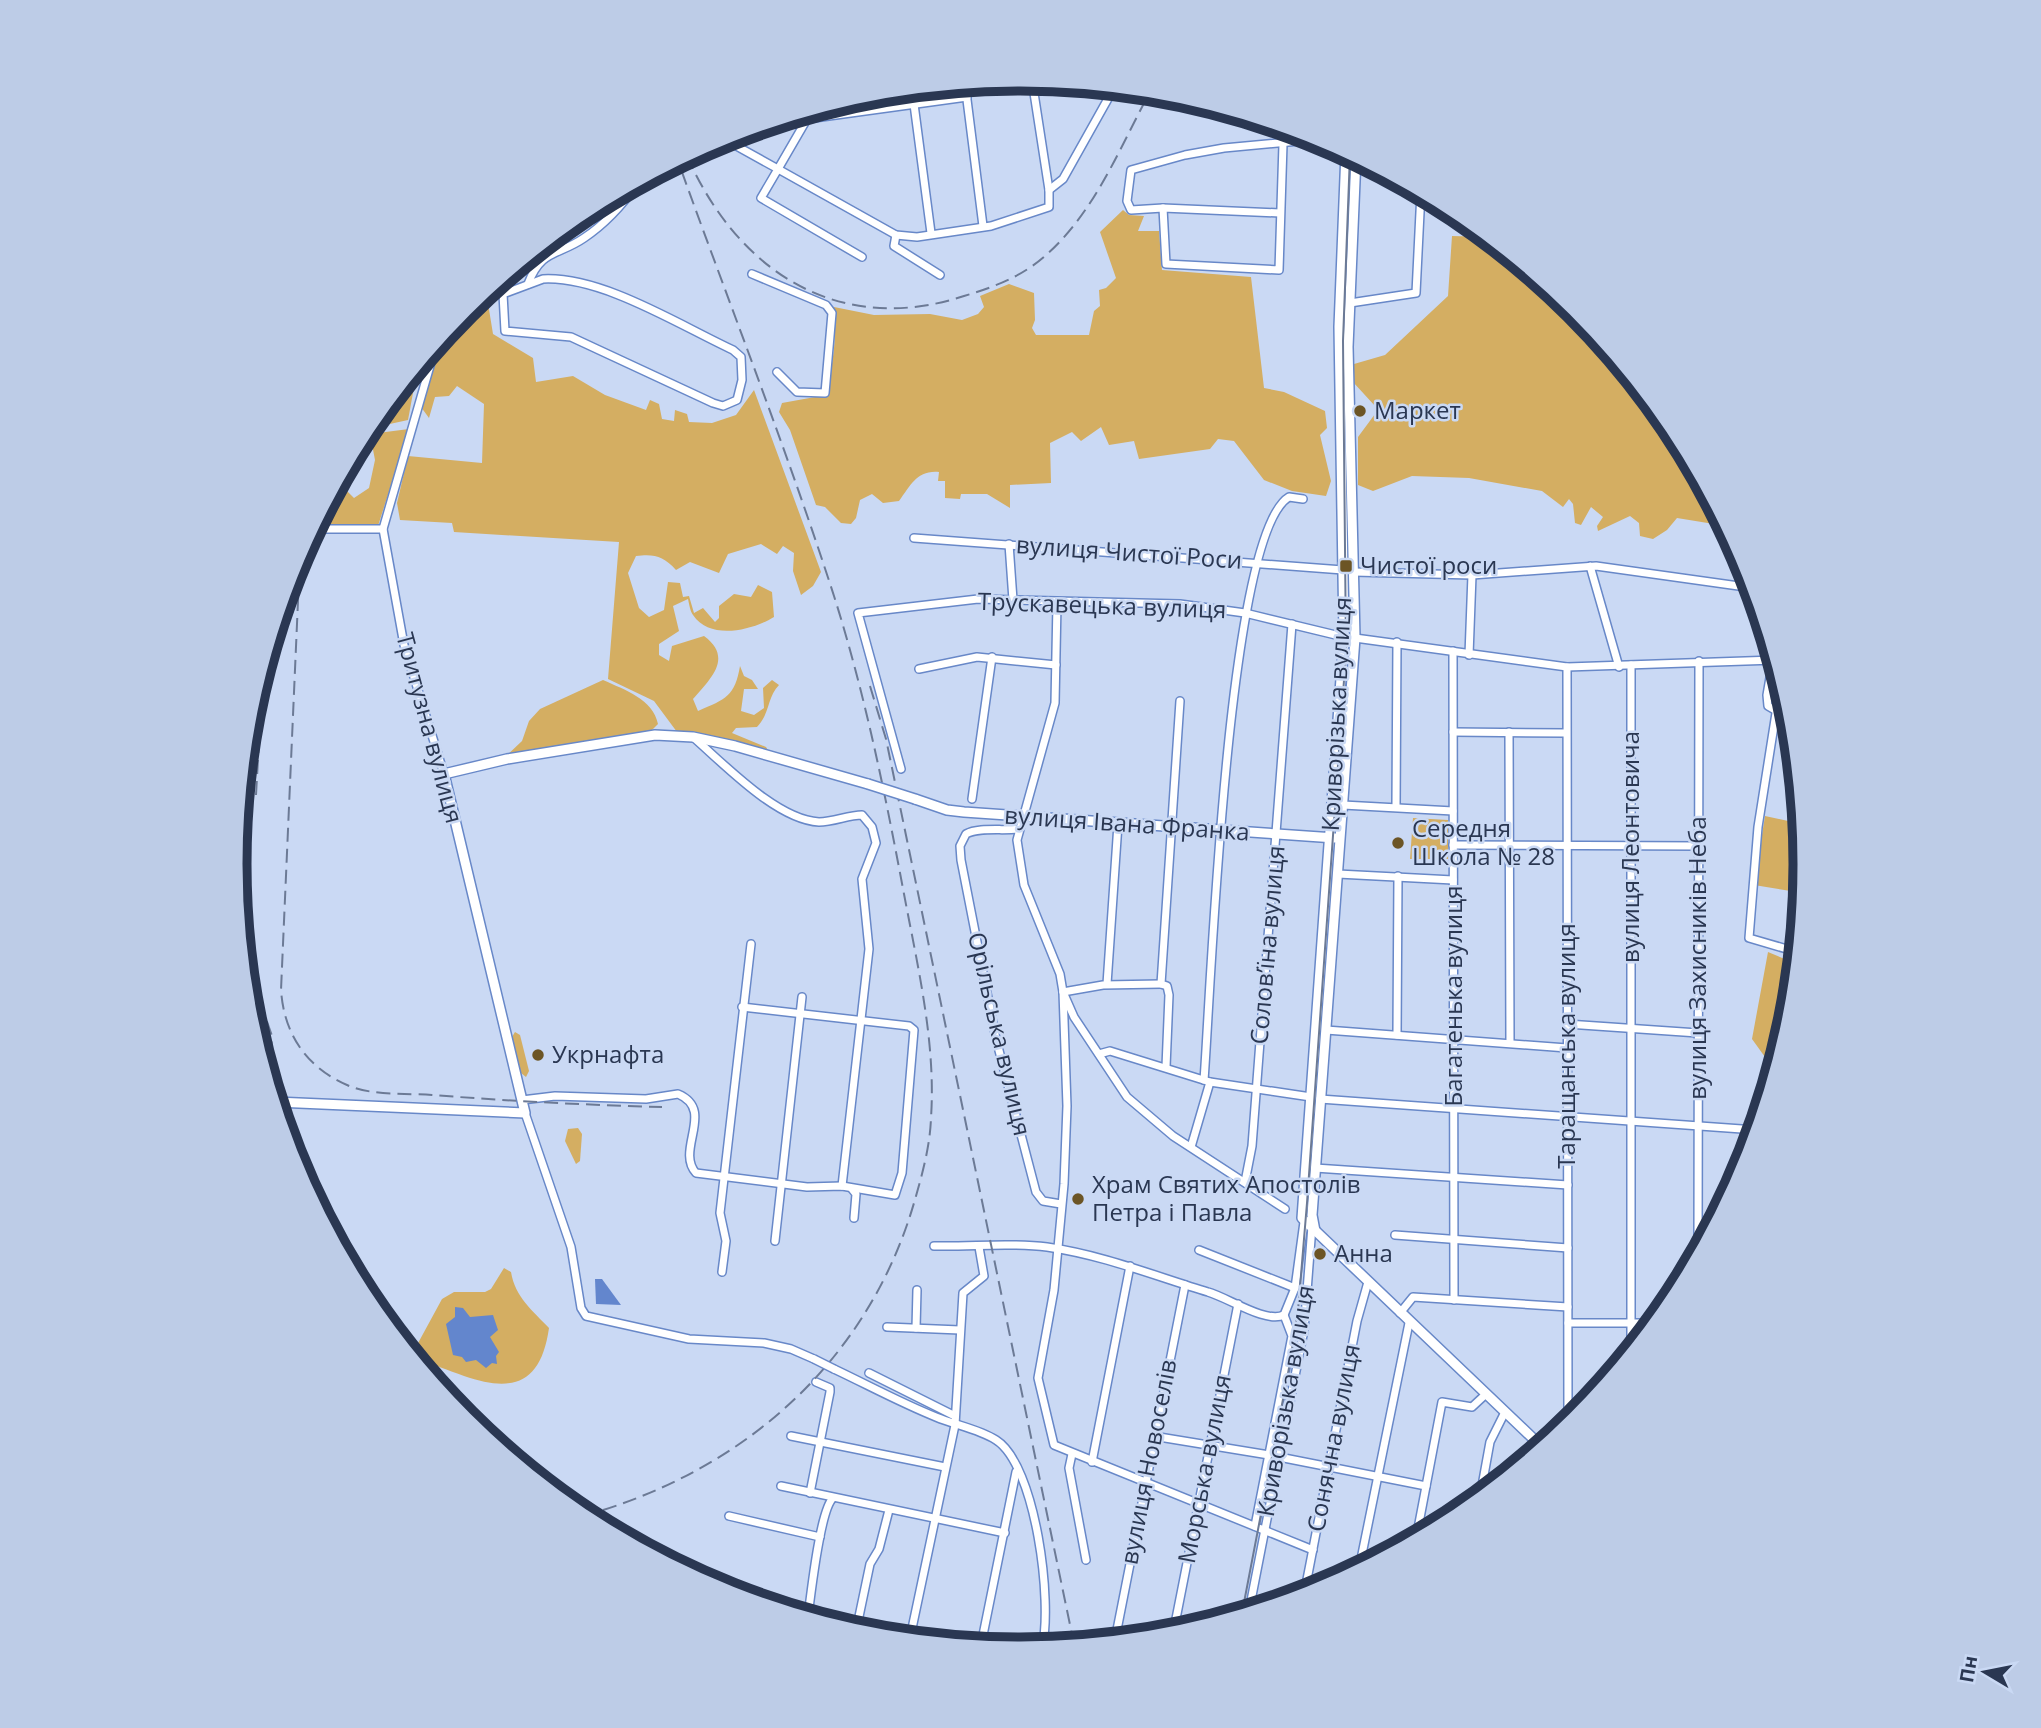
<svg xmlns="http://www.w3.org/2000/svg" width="2041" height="1728" font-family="'Open Sans',sans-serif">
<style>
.green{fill:#d4ae62}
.water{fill:#6386cd}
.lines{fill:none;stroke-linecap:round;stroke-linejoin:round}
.minor-casing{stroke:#6888c8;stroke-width:10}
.major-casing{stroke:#6888c8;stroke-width:12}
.minor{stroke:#fff;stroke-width:7}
.major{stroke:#fff;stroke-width:9}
.tram{stroke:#6c7a95;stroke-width:2}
.rail{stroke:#6c7a95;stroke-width:2;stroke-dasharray:14 7;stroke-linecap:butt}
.minor-bridge-casing{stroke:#6888c8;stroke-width:10;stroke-linecap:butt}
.major-bridge-casing{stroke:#6888c8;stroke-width:12;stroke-linecap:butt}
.minor-bridge{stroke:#fff;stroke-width:7}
.major-bridge{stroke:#fff;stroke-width:9}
.poi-dot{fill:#6c5525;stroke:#cad9f4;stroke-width:2.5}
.labels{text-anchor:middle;stroke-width:5;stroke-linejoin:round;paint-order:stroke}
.poi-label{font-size:24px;fill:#2a3752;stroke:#cad9f4;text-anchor:start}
.street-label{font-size:24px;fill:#2a3752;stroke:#cad9f4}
.rim{fill:none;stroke:#2a3752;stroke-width:9}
</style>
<rect width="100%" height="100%" fill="#cad9f4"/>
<g class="green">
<path d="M1123,210L1129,215L1144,216L1138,231H1159L1162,270L1251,277L1264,388L1284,392L1325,411L1327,428L1320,435L1331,481L1326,496L1292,491L1264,480L1234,441L1218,439L1210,449L1139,459L1134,441L1109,445L1101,427L1081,441L1072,432L1050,443L1051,483L1010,485V508L987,494H961L960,499L945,498V481H938L939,472C917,470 911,485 899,501L883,503L872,494L860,500L856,518L851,524L841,523L825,507L816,505L790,430L779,412L782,403L826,395C831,367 841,333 829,306L874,315L930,314L962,320L978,314L984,307L980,296L1009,284L1034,293L1035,320L1032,328L1036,335H1089L1094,311L1100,306L1099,290L1106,288L1116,278L1100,232Z"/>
<path d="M1452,236L1488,237L1576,309L1674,428L1726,526L1677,518L1667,530L1653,539L1640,536L1639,523L1630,516L1598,531L1597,526L1603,517L1591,507L1581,525L1575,523L1573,504L1569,499L1563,507L1542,491L1469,478L1412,476L1373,491L1358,485V437L1375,414V406L1353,382L1354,364L1385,355L1448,296Z"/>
<path d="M486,291L493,334L533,358L536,382L573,376L605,395L646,410L650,400L659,404L662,419L674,421L675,410L687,414L689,422L712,423L736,415L754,390L821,572L813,586L801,595L793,571L794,553L783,546L777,554L761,544L728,554L719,573L690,562L676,570C663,556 655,554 636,556L628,573L639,608L649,617L664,610L668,582L680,583L683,597L689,596L694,613L703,608L715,622L719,618V606L734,594L751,597L758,585L772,592L774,617C753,630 710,641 693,615C690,611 689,603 688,599L673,606L679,631L659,644V655L669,661L672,646L704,636C734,658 710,679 693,699L698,711C726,699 735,696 740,666L744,676L752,680L758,689H744L741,711L754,715L764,708L763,688L772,680L779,685C767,697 770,714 757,727L736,728L732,733L766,747L769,752L677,732L654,701L608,679L619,542L454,532L452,523L400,520L397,503L408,456L482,463L484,404L457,386L449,396L435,397L429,418L421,407L441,338L466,308Z"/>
<path d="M418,366L408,420L367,429L368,427Z"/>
<path d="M409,429L377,529L316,525L336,486L345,489L354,498L369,488L375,460L370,434Z"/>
<path d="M603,680C625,690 653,699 658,724L650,732L505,757L522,741L529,721L540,709Z"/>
<path d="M1765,816L1802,824L1806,864L1803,893L1754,885Z"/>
<path d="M1413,818L1448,820V859H1410Z"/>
<path d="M1768,952L1787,960L1796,959L1791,1018L1771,1081L1770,1064L1752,1039Z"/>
<path d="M515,1032L520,1035L529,1071L526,1077L521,1073L512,1037Z"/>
<path d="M578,1128L582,1134L580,1161L576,1164L565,1141L568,1129Z"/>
<path d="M504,1268L511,1272C515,1297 533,1311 549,1328C541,1384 513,1393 464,1376C448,1370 433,1366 419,1355L417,1345L442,1299L454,1292H485L491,1289Z"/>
</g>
<g class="water">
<path d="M595,1279H602L621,1305L596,1304Z"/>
<path d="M455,1307L463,1308L470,1317L493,1315L498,1330L490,1337L499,1352L496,1356L497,1364L492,1363L486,1368L476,1360L466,1362L462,1357L453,1355L446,1324L455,1317Z"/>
</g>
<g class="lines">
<g class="minor-casing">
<g id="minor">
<path d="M1032,80L1049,190"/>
<path d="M965,84L983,226"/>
<path d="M1103,87L1108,98"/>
<path d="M912,89L931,233"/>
<path d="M804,113L807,119L778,169L896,235L917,237L991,226L1049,207V190L1063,179L1114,88"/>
<path d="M807,119L967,97"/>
<path d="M722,138L778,169L761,198L862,257"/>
<path d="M1421,202H1440"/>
<path d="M1163,208L1166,264L1279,270L1283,144"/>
<path d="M1280,213L1163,208L1131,210L1127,201L1131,170L1185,155L1224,148L1321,139"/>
<path d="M896,235L894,246L940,275"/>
<path d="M752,274L826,305L832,313L825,393L797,392L777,372"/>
<path d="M543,279C602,276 679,325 733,350L741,357L742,380L737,400L723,406L713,403L571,337L505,331L503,294Z"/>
<path d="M528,284C541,249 558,256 584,238C605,224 624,203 638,183"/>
<path d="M1350,303L1416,293L1421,192"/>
<path d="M436,345L383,529L404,645L444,774"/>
<path d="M313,529H383"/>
<path d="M914,538L1343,570"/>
<path d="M1009,544L1013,600"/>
<path d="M1590,566L1619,667"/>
<path d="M1354,572L1472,575L1596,566L1753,588"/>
<path d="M1057,603L1055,703L1017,840L1024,885L1060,974L1063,992L1074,1017L1127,1097L1173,1136L1285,1209"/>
<path d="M1355,638L1567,667L1775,660"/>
<path d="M1453,651L1454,1300"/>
<path d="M1469,655L1472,575"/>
<path d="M1773,660L1767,695L1768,706L1792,720"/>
<path d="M1631,665V1352"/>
<path d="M1567,667L1568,1426"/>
<path d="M919,669L977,657L1056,665"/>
<path d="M1776,713L1758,827L1749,938L1797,952"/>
<path d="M1453,732L1566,733"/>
<path d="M1509,732L1510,1043"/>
<path d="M693,737C724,764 777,820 819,822C834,822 848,815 862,815L872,827L876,843L862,879L869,949L842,1186"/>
<path d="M901,769L858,613L978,599L1180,604L1245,613L1344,637"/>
<path d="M972,799L992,657"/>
<path d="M1343,805L1453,811"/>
<path d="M1396,807L1397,642"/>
<path d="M1018,829C1002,831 979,827 966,834L960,846L961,860L996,1039L1036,1192L1043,1201L1061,1204"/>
<path d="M1453,845L1699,846"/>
<path d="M1338,874L1453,880"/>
<path d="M1107,984L1118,824"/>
<path d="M1063,992L1067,1106L1064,1184L1054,1290L1038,1378L1054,1445L1313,1550"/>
<path d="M1063,992L1103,985L1161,984"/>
<path d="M1567,1024L1698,1033"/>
<path d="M1326,1030L1567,1048"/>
<path d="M1397,1035L1398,876"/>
<path d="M1099,1054L1110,1051L1210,1082L1311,1097"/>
<path d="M1166,1067L1169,995L1167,986L1161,984L1180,701"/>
<path d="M1204,1080C1211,991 1227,534 1289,497L1303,499"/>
<path d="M1320,1099L1756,1130"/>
<path d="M522,1100L555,1096L646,1099L678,1094C716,1110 675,1150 696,1173L807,1187L842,1186L895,1195L902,1173L914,1030L909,1026L742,1007"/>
<path d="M525,1113L571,1247L581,1308L586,1316L689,1339L764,1343L791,1349L814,1359"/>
<path d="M1191,1147L1210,1082"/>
<path d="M1315,1168L1568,1185"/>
<path d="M1245,1182L1252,1146L1292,624"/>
<path d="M852,1189L856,1194L854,1218"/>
<path d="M1395,1235L1568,1248"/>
<path d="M775,1241L802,997"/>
<path d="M934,1246C972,1247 1009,1242 1047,1247C1103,1255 1155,1276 1208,1292C1227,1297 1266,1324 1284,1315"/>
<path d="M1199,1250L1295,1288"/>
<path d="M1698,1254L1699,661"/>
<path d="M722,1272L726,1241L720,1213L751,944"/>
<path d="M1400,1313L1413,1297L1568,1307"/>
<path d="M1284,1315L1295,1288L1304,1222"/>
<path d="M1568,1323H1655"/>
<path d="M887,1327L960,1330"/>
<path d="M916,1328L917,1290"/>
<path d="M834,1369C868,1385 901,1403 936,1417C955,1425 979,1429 996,1440C1036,1465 1053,1604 1042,1647"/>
<path d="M869,1373L955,1416"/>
<path d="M791,1436L945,1467"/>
<path d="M1153,1436L1269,1455"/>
<path d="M1072,1454L1069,1468L1086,1560"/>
<path d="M1279,1457L1426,1486"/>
<path d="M1092,1462L1130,1266"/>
<path d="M781,1486L1005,1533"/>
<path d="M810,1493L830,1392V1388L816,1382"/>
<path d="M1480,1497L1490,1442L1505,1412"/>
<path d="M729,1516L820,1537"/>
<path d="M1255,1526L1292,1336L1284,1315"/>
<path d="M1416,1539L1442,1402L1472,1407L1486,1394"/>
<path d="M1359,1569L1409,1323"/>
<path d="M1304,1595L1357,1321L1368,1282"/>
<path d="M1249,1611L1304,1330L1312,1226"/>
<path d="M808,1616C811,1594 820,1510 833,1498"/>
<path d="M856,1631L870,1564L879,1549L889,1510"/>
<path d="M1173,1634L1238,1304"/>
<path d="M910,1638L955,1425L963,1293L984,1276L979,1247"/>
<path d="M1115,1640L1185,1285"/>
<path d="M981,1645L1016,1472"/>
</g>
</g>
<g class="major-casing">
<g id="major">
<path d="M1346,152L1339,327L1344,637L1302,1218L1542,1447"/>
<path d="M915,799L947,810L964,812L1335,838"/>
<path d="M276,1102L525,1113L444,774L507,759L655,735L693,737L735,746L868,784"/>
<path d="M1315,1231L1312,1215L1355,638L1348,347L1356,157"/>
</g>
</g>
<use href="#minor" class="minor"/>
<use href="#major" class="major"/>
<path class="tram" d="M1242,1613L1289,1368L1298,1311L1307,1203L1346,652L1343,341L1350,154"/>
<g class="rail">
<path d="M687,156C738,272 839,337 964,296C994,287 1021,277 1045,256C1095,212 1119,149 1150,92"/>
<path d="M300,555L281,990C284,1034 306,1067 347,1085C371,1096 406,1093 432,1095C509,1101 585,1105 662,1107"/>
<path d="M870,686L886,739L1074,1644"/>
<path d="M256,795L263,669"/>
<path d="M246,962L272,1036L270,1068"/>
<path d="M583,1516C742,1472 867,1363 914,1203C922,1175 930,1147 931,1118C936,1043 918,968 904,894C885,793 865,694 834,596C787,450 730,306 678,161"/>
</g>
<g class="minor-bridge-casing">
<path id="minor-bridge" d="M814,1359L834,1369"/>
</g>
<g class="major-bridge-casing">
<path id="major-bridge" d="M868,784L915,799"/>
</g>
<use href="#minor-bridge" class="minor-bridge"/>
<use href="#major-bridge" class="major-bridge"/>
</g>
<g class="poi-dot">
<circle cx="1360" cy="411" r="7"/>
<rect x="1339" y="559" width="14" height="14" rx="3.5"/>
<circle cx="1398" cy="843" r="7"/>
<circle cx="538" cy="1055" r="7"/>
<circle cx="1078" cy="1199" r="7"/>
<circle cx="1320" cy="1254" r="7"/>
</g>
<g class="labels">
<g class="poi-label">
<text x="1374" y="419">Маркет</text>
<text x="1360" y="574">Чистої роси</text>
<text x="1412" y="837">Середня<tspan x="1412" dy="28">Школа № 28</tspan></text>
<text x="552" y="1063">Укрнафта</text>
<text x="1092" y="1193">Храм Святих Апостолів<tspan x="1092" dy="28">Петра і Павла</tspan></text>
<text x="1334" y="1262">Анна</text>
</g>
<g class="street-label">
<text transform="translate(1129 553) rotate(4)" y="8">вулиця Чистої Роси</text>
<text transform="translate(1102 606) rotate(2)" y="8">Трускавецька вулиця</text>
<text transform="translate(1337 714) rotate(-87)" y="8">Криворізька вулиця</text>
<text transform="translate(429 728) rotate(75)" y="8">Тритузна вулиця</text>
<text transform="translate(1127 824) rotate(4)" y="8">вулиця Івана Франка</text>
<text transform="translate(1631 847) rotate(-90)" y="8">вулиця Леонтовича</text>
<text transform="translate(1268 945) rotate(-85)" y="8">Соловʼїна вулиця</text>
<text transform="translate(1698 958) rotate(-90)" y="8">вулиця Захисників Неба</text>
<text transform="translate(1454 996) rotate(-90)" y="8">Багатенька вулиця</text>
<text transform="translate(999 1034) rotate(77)" y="8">Орільська вулиця</text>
<text transform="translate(1567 1046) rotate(-90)" y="8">Таращанська вулиця</text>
<text transform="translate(1286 1401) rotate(-80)" y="8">Криворізька вулиця</text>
<text transform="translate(1334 1438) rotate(-79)" y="8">Сонячна вулиця</text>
<text transform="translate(1149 1462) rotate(-79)" y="8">вулиця Новоселів</text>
<text transform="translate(1205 1469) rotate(-79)" y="8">Морська вулиця</text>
</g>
</g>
<path d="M0 0H2041V1728H0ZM247 864a773 773 0 1 1 1546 0a773 773 0 1 1-1546 0Z" fill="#bdcce7" fill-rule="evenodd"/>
<path class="rim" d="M247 864a773 773 0 1 1 1546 0a773 773 0 1 1-1546 0Z"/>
<g transform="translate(1985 1672) rotate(280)" stroke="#cad9f4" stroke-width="5" paint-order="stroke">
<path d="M0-5L12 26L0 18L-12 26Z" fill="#2a3752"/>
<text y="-10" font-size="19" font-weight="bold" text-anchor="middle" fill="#2a3752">Пн</text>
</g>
</svg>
